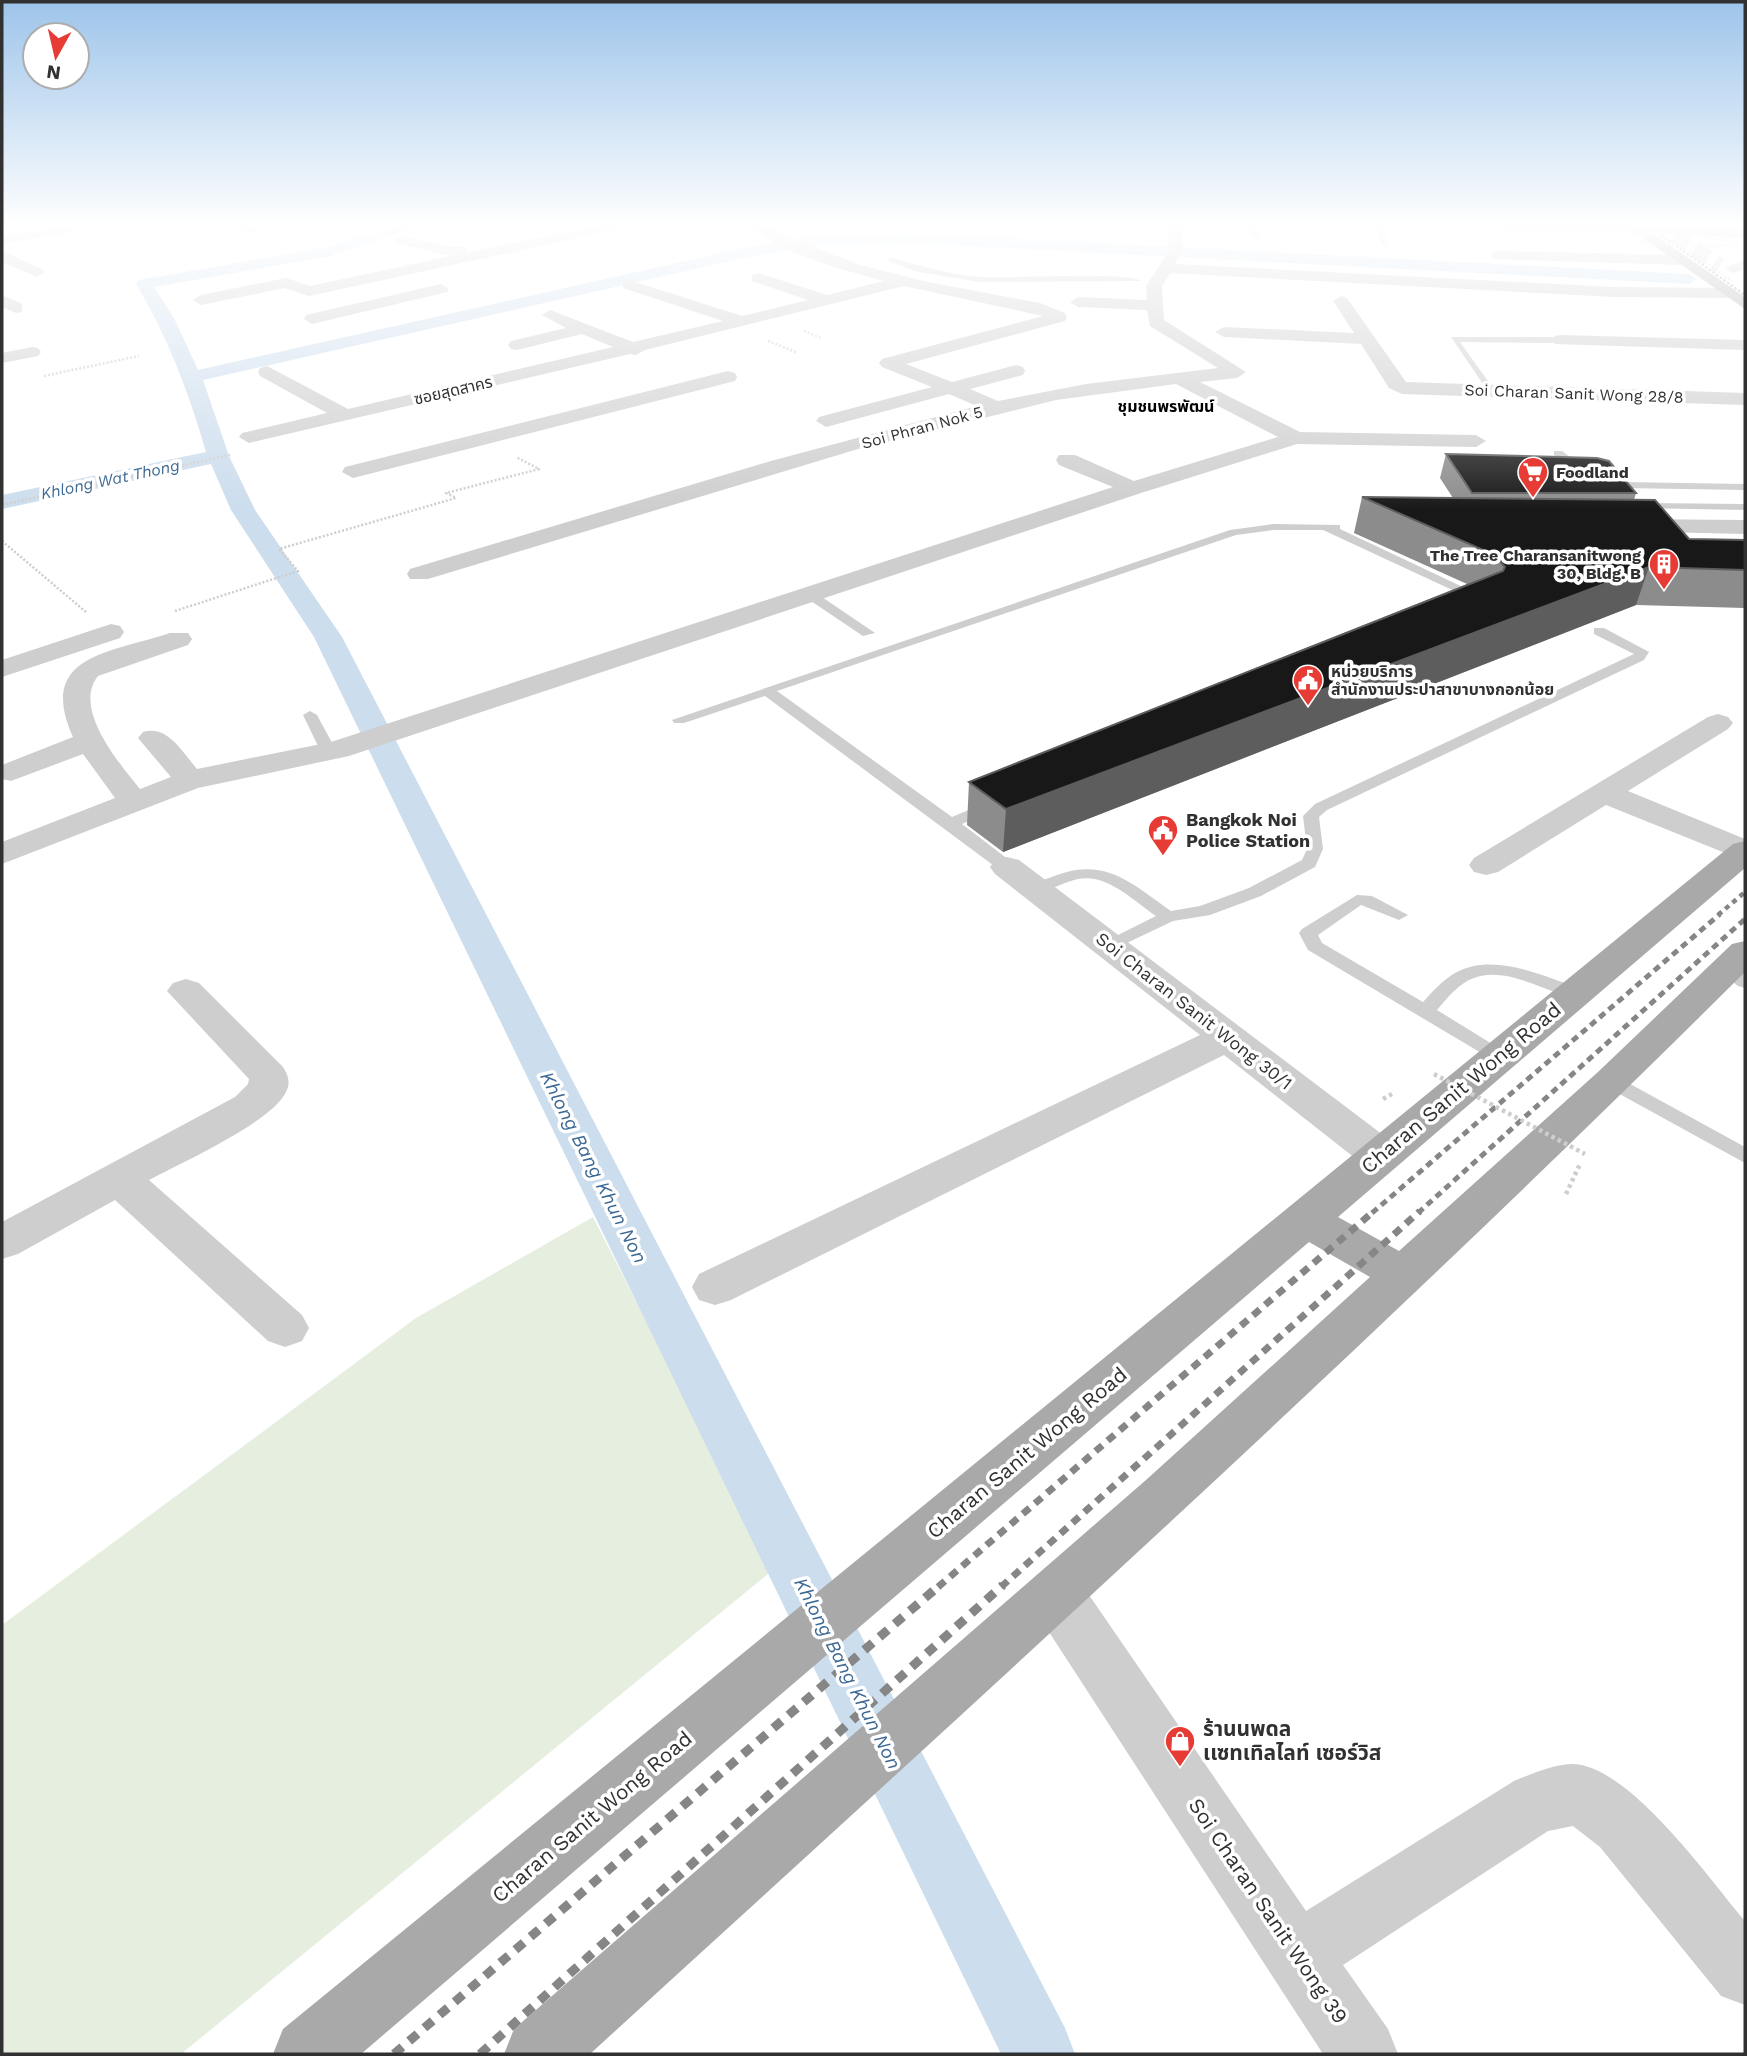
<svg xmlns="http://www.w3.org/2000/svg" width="1747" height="2056" font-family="'Work Sans','Noto Sans Thai',sans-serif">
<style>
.green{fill:#e5eedf}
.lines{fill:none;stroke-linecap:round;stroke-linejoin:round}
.canal{fill:#ccdded;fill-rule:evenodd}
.primary-tunnel{stroke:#d6d6d6;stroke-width:16;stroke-dasharray:16 8;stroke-linecap:butt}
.path-far2{stroke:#cecece;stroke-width:2;stroke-dasharray:2 2;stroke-linecap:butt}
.path-far1{stroke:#cecece;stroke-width:2.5;stroke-dasharray:2 2;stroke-linecap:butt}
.path{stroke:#cecece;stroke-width:4.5;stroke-dasharray:3.5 3.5;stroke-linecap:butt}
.service{fill:#cecece;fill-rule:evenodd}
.minor{fill:#cecece;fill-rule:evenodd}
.secondary{fill:#bbb;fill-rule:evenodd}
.primary{fill:#a9a9a9;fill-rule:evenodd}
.rail-far4{stroke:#868686;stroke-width:2;stroke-dasharray:2.5 2;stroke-linecap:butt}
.rail-far3{stroke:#868686;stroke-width:4.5;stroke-dasharray:5 4.5;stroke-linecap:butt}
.rail-far2{stroke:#868686;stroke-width:5;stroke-dasharray:7 5;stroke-linecap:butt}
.rail-far1{stroke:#868686;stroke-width:7;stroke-dasharray:9 7;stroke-linecap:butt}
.rail{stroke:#868686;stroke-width:9;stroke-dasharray:11 9;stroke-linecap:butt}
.path-bridge-far1{stroke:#cecece;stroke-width:2;stroke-dasharray:2 2;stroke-linecap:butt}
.path-bridge{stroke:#cecece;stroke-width:4.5;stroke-dasharray:3.5 3.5;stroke-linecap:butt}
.wall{fill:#8c8c8c}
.shaded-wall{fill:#5d5d5d}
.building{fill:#181818;stroke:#5d5d5d;stroke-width:2}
.labels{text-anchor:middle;stroke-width:7;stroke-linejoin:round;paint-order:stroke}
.far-street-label{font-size:16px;fill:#313131;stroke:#fff}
.far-neighbourhood-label{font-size:16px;font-weight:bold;fill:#000;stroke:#fff}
.far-poi-label{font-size:16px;font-weight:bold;fill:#313131;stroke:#fff;text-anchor:start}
.far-water-label{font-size:16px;font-style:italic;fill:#3e6994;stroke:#fff}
.poi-label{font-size:18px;font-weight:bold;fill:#313131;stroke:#fff;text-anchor:start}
.street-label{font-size:18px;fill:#313131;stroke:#fff}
.water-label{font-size:19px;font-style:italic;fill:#3e6994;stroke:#fff}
.near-street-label{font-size:21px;fill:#313131;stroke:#fff}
.near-poi-label{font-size:21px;font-weight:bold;fill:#313131;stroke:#fff;text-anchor:start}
</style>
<rect width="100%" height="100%" fill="#fff"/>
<path class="green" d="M593,1217L773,1570L181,2054H2V1625L416,1318Z"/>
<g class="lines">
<path class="canal" d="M409,222H432L326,257L154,287L174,318L198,370L748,247L821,235L931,234L1689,274L1697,279L1689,284L931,244L821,245L748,257L203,380L229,456L255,510L342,637L1065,2028L1075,2054H1001L314,637L231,510L211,464L2,509V495L206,452C189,393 168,337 136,284L138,280L324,248Z"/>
<path class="primary-tunnel" d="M1655,222L1720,266"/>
<path class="path-far2" d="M804,331L821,338"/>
<g class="path-far1">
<path d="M768,341L796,352"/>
<path d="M44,376L139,356"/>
<path d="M2,505L230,455"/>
<path d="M2,541L86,612"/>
<path d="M175,611L298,571L279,549L456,498L446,493L539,469L516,457"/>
</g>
<g class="path">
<path d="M1383,1099L1392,1094"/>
<path d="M1566,1194L1580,1164"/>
</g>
<g class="service">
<path d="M1250,222H1257L1259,238L1252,236Z"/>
<path d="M1374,223L1380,224L1389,247L1382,245Z"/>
<path d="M890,257C920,266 948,274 980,277C1010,279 1124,271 1142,281L980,282L918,272L887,261Z"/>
<path d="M1451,337H1561L1565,340L1561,343L1460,342L1490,384L1485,387Z"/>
<path d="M1554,451H1562L1591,473L1623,482L1745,484V490L1623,488L1583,477L1554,455Z"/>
<path d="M1644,503L1745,504V510L1640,508L1638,506Z"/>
<path d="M1273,524L1340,525V529L1486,598L1476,601L1323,530H1273L1236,535L777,691L952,817L985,803H997V809L962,824L1013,863L1015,867L1013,871H1001L765,696L684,723H674L672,720L1230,530Z"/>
<path d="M805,591H813L875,633L863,636L805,597Z"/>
<path d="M1594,628H1604L1649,652L1644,660L1327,810L1319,817L1323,849L1315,867L1261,896L1210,915L1173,921L1110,951L1104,950L1101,946L1104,942L1156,916C1134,901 1107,873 1078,879C1063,882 1050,891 1036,894L1027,889C1034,882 1047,879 1057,875C1107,857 1133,885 1171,911L1200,906L1249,888L1302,860L1307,849L1303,816L1315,804L1634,654L1594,634Z"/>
<path d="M310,711L317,715L337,752L334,755H324L321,752L303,715Z"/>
<path d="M1357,895L1372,896L1408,915L1399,920L1361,905L1318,935L1322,943L1423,1002C1433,991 1443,980 1455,973C1494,951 1544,977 1582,989L1584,993L1575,999C1545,991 1505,966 1474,978C1459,983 1447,998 1437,1010L1510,1055L1500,1061L1493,1060L1308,950L1299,933L1302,929Z"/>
<path d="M1727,963L1745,973V988L1738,986L1718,969L1721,965Z"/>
<path d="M1612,1074L1745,1147V1163L1605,1086L1602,1081L1605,1076Z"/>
</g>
<g class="minor">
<path d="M211,222H236L259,230L252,234Z"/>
<path d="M613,222H640L633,226L309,296L285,288L201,305L193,300L201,295L286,278L310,286L451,256L396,243L394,240L401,236L453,247H465L467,250L465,253Z"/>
<path d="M746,222H763L791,238L860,265L928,282L1040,303L1065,313L1067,317L1065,321L906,364L952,382L1016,365L1023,367L1025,371L1023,375L970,389L998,401L1086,384L1218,368L1150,326L1147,310L1078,307L1070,302L1078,297L1147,300L1146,286L1168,252L1169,222H1183L1182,252L1175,264L1614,287L1730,288L1738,293L1730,298L1614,297L1170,273L1162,286L1164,320L1246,372L1237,378L1200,382L1300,432L1476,435L1486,441L1476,447L1297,444L1141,493L349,756L198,788L2,864V842L115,798L83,754L11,781L2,779V765L73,737C36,655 110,653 170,633H188L192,639L188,645L98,676C72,708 119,763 140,789L171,777L138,738L143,732C168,725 182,752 197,769L331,742L1113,487L1059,465L1056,460L1059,455H1075L1134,481L1278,437L1176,384L1056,400L858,449L428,579H410L407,574L410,569L771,461L977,406L949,394L826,427L816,421L819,417L932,387L882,367L879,363L882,359L1043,316L904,286L645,350L636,355L630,354L249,443L239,437L242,433L327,413L260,376L258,372L260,368L267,366L348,409L613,347L582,334L517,350L511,349L508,345L511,341L566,328L542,315L550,310L633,342L723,321L623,288V282L629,280L742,316L808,300L752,281V275L758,273L827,295L884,281C844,270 775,253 746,222Z"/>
<path d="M69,225L76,229L74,232L2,244V236Z"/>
<path d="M2,251L42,269L45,272L37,277L2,262Z"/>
<path d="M1497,251L1683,255L1691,260L1683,265L1492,259V253Z"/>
<path d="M1745,260V270L1733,273L1725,268Z"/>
<path d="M441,284L449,289L447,292L312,324L304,319L306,315Z"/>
<path d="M2,295L22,304V312L16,313L2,307Z"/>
<path d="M1341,296L1347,298L1406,382L1745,393V405L1402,394L1389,388L1361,344L1224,337L1215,332L1224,327L1354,333L1333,301Z"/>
<path d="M1561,335L1745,340V350L1555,344L1552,340L1555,336Z"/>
<path d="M32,347L38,348L41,352L38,356L2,363V353Z"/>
<path d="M728,371L735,373L737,377L735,381L353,478L342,472L345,467Z"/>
<path d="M1625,519L1745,520V534L1617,531L1613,526L1617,521Z"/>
<path d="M111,624L120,626L124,632L120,638L2,677V660Z"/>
<path d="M1718,714L1728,717L1733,723L1728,729L1628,791L1745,839V861L1606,805L1498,872L1486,875L1474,872L1469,865L1474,858L1708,717Z"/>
<path d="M1007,857L1019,860L1395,1144L1401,1155L1395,1166L1380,1170L1365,1166L1224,1055L731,1300L715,1305L699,1300L692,1287L699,1274L1200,1035L995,874L990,867L995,860Z"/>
<path d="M186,979L199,983L283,1067C288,1075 291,1082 286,1092C272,1122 181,1163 149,1180L302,1315L309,1328L302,1341L285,1347L268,1341L115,1200L18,1254L2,1259V1222L235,1097L248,1084L249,1079L167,991L173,983Z"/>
<path d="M1056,1568L1076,1576L1306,1911L1514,1781C1531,1774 1552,1765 1571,1764C1628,1763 1710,1880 1745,1921V2005L1721,1996L1600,1847L1573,1826L1548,1831L1343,1965L1388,2029L1398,2054H1323L1036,1612L1028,1594L1036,1576Z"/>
</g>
<path class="secondary" d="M1253,222H1581L1635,223L1642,227L1635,231L1260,226Z"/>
<g class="primary">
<path d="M1620,222L1745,230V238L1651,232L1745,297V309Z"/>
<path d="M1745,841V868L1338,1217L1399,1251L1598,1072L1732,944L1745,941V972C1371,1344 980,1698 590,2054H504L514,2029L1146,1480L1370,1277L1309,1242L361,2054H273L283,2029L1733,844Z"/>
</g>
<path class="rail-far4" d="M1643,222L1745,295"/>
<path class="rail-far3" d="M1718,915L1745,892"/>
<g class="rail-far2">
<path d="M1372,1213L1720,914"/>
<path d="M1418,1213L1745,919"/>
</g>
<g class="rail-far1">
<path d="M938,1587L1374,1211"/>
<path d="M1001,1587L1420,1211"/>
</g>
<g class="rail">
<path d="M394,2054L940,1585"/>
<path d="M480,2054L1003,1585"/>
</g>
<g class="path-bridge-far1">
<path d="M1601,222L1626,234H1700"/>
<path d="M1686,222L1703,237L1742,243"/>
<path d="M1637,242L1742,247"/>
<path d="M1679,244L1732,281"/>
</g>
<path class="path-bridge" d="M1434,1074L1585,1154"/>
</g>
<path class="wall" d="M1446,454L1636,493L1634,500L1689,539L1745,540V608L1636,605L1003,852L967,825L969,782L1467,584L1354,533L1362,497L1453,498L1440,478Z"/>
<path class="shaded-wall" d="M1649,567L1636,605L1003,852L1006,809Z"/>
<g class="building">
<path d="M1446,454L1597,458L1609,461L1636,493H1472Z"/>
<path d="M1362,497L1655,500L1689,539L1745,540V570L1649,567L1006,809L969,782L1503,571L1505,567L1495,555Z"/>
</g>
<linearGradient id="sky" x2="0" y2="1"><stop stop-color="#9dc4ea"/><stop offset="0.44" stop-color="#fff"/><stop offset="1" stop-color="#fff" stop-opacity="0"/></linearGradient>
<rect width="1747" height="510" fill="url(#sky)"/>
<defs>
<g id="supermarket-pin" transform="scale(1.575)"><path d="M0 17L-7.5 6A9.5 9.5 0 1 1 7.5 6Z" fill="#e63c35" stroke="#fff"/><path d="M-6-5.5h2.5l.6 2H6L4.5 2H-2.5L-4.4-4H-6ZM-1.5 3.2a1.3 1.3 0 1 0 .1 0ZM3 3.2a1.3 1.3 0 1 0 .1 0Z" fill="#fff"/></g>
<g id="building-pin" transform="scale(1.575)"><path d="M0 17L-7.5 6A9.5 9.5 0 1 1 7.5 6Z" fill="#e63c35" stroke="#fff"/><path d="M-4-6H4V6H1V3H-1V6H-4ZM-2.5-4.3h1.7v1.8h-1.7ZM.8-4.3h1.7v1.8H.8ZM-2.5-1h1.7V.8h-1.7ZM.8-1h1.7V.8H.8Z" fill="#fff"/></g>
<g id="civic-pin" transform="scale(1.575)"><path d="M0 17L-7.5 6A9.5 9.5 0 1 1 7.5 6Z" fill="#e63c35" stroke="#fff"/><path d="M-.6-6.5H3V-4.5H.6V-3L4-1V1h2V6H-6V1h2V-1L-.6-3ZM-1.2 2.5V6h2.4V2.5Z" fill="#fff"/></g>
<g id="shop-pin" transform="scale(1.575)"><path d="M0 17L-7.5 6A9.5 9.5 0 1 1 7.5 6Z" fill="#e63c35" stroke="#fff"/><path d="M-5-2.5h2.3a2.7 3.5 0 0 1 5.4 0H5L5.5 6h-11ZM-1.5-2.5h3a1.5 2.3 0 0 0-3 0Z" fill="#fff"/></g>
</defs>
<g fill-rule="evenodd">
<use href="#supermarket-pin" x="1533" y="472"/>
<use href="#building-pin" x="1664" y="564"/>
<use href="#civic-pin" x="1308" y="680"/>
<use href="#civic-pin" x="1163" y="830"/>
<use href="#shop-pin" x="1180" y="1741"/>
</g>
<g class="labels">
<g class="far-street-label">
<text transform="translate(453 390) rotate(-13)" y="6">ซอยสุดสาคร</text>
<text transform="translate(1574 393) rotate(2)" y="6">Soi Charan Sanit Wong 28/8</text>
<text transform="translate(922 427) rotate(-15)" y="6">Soi Phran Nok 5</text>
</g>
<g class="far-neighbourhood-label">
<text x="1166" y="412">ชุมชนพรพัฒน์</text>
</g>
<g class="far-poi-label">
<text x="1556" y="478">Foodland</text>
<text x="1641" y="561" text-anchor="end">The Tree Charansanitwong<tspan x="1641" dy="18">30, Bldg. B</tspan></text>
<text x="1331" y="677">หน่วยบริการ<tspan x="1331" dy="18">สำนักงานประปาสาขาบางกอกน้อย</tspan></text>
</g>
<g class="far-water-label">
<text transform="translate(110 479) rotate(-12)" y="6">Khlong Wat Thong</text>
</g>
<g class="poi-label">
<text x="1186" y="826">Bangkok Noi<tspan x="1186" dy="21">Police Station</tspan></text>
</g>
<g class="street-label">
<text transform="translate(1194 1011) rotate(38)" y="6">Soi Charan Sanit Wong 30/1</text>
</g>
<g class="water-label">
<text transform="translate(594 1167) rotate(63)" y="7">Khlong Bang Khun Non</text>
<text transform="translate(848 1673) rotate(63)" y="7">Khlong Bang Khun Non</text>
</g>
<g class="near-street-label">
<text transform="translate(1461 1088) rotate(-40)" y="7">Charan Sanit Wong Road</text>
<text transform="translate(1027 1453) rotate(-40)" y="7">Charan Sanit Wong Road</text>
<text transform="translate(592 1817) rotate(-40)" y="7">Charan Sanit Wong Road</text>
<text transform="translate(1268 1911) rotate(56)" y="7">Soi Charan Sanit Wong 39</text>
</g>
<g class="near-poi-label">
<text x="1203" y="1736">ร้านนพดล<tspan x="1203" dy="24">เเซทเทิลไลท์ เซอร์วิส</tspan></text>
</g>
</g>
<rect width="1747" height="2056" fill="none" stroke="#313131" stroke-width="7"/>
<g transform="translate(56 56) rotate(188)"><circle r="33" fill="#ffffff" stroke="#adadad" stroke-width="2"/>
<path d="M0-5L12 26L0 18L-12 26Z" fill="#e63c35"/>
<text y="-10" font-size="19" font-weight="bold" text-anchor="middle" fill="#313131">N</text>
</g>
</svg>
